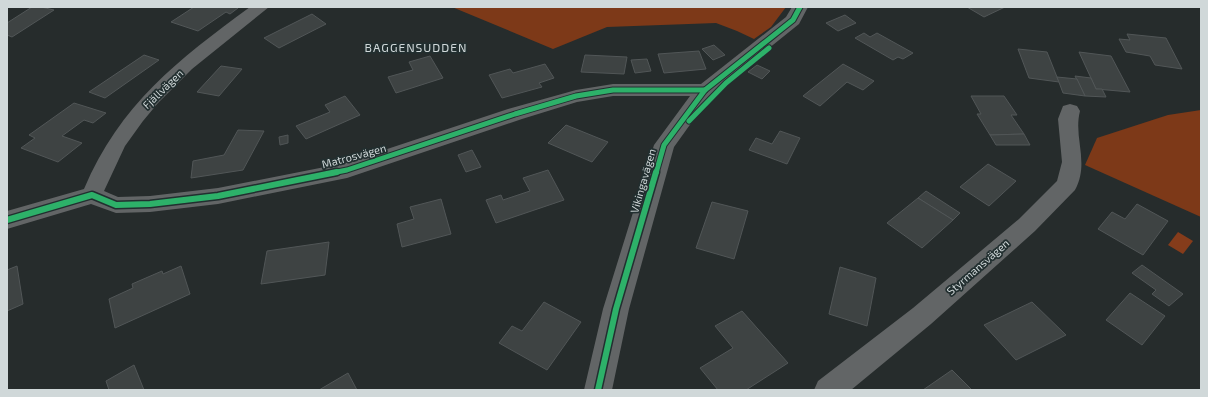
<svg xmlns="http://www.w3.org/2000/svg" width="1208" height="397" font-family="'Exo 2',sans-serif">
<style>
.forest{fill:#7d3918}
.water{fill:#853c1b}
.building{fill:#3e4343;stroke:#515657}
.lines{fill:none;stroke-linecap:round;stroke-linejoin:round}
.minor{fill:#626566;fill-rule:evenodd}
.cycleway-far1-casing{stroke:#222f30;stroke-width:7}
.cycleway-casing{stroke:#222f30;stroke-width:9}
.cycleway-far1{stroke:#2db169;stroke-width:5}
.cycleway{stroke:#2db169;stroke-width:6}
.labels{text-anchor:middle;stroke-width:3.5;stroke-linejoin:round;paint-order:stroke}
.street-label{font-size:11px;fill:#d0d8d9;stroke:#222f30}
.neighbourhood-label{font-size:12px;letter-spacing:1px;fill:#d0d8d9;stroke:#222f30}
</style>
<rect width="100%" height="100%" fill="#262c2c"/>
<g class="forest">
<path d="M452,7H786L771,27L754,39L737,31L716,23L607,27L553,49Z"/>
<path d="M1201,110V217L1085,165L1097,138L1168,115Z"/>
</g>
<path class="water" d="M1178,232L1193,241L1183,254L1168,245Z"/>
<g class="building">
<path d="M32,7H41L54,10L12,37L7,35V23Z"/>
<path d="M194,7H236L238,8L230,14L226,12L198,31L171,22Z"/>
<path d="M967,7H1005L984,17Z"/>
<path d="M312,14L326,24L279,48L264,38Z"/>
<path d="M845,15L856,23L838,31L826,23Z"/>
<path d="M864,33L870,37L877,33L913,53L903,59L898,57L893,60L855,38Z"/>
<path d="M1127,34L1166,38L1182,69L1155,65L1150,56L1126,52L1119,39L1130,40Z"/>
<path d="M714,45L725,55L713,60L702,49Z"/>
<path d="M1018,49L1047,52L1059,82L1029,78Z"/>
<path d="M699,51L706,69L664,73L658,54Z"/>
<path d="M1079,52L1111,56L1130,92L1096,89Z"/>
<path d="M144,55L159,60L105,98L89,92Z"/>
<path d="M585,55L627,57L624,74L581,72Z"/>
<path d="M430,56L443,78L396,93L388,77L413,70L409,62Z"/>
<path d="M647,59L651,71L635,73L631,60Z"/>
<path d="M545,64L554,78L539,83L542,87L502,98L489,75L510,69L513,73Z"/>
<path d="M843,64L874,81L863,90L847,82L820,106L803,96Z"/>
<path d="M757,65L770,71L762,79L748,72Z"/>
<path d="M221,66L242,69L219,96L197,92Z"/>
<path d="M1075,76L1091,78L1096,89H1102L1106,97L1085,96Z"/>
<path d="M1057,77L1077,79L1085,96L1063,93Z"/>
<path d="M345,96L360,115L306,139L296,126L330,112L325,105Z"/>
<path d="M971,96H1004L1017,115H1011L1024,134L990,135L977,114H981Z"/>
<path d="M74,103L106,113L93,123L84,120L62,136L82,143L58,162L21,148L35,138L29,135Z"/>
<path d="M566,125L608,142L592,162L548,143Z"/>
<path d="M238,130L264,131L243,170L191,178L193,161L224,155Z"/>
<path d="M780,131L800,138L787,164L749,150L756,138L772,144Z"/>
<path d="M1024,134L1030,145H996L990,135Z"/>
<path d="M288,135V143L280,145L279,137Z"/>
<path d="M472,150L481,167L466,172L458,155Z"/>
<path d="M988,164L1016,181L989,206L960,187Z"/>
<path d="M548,170L564,200L496,223L486,200L501,195L503,200L530,191L523,178Z"/>
<path d="M926,191L960,213L953,220L918,198Z"/>
<path d="M918,198L953,220L922,248L887,223Z"/>
<path d="M441,199L451,234L402,247L397,224L414,219L410,207Z"/>
<path d="M712,202L748,211L734,259L696,248Z"/>
<path d="M1137,204L1168,221L1143,255L1098,229L1112,212L1125,219Z"/>
<path d="M329,242L325,275L261,284L267,251Z"/>
<path d="M1142,265L1183,294L1169,306L1152,294L1156,290L1132,273Z"/>
<path d="M17,266L23,304L7,311V270Z"/>
<path d="M181,266L190,294L115,328L109,299L133,288L132,284L162,271L163,274Z"/>
<path d="M840,267L876,278L867,326L829,314Z"/>
<path d="M1130,293L1165,316L1142,345L1106,320Z"/>
<path d="M544,302L581,322L547,370L499,343L512,326L522,331Z"/>
<path d="M1032,302L1066,335L1016,360L984,325Z"/>
<path d="M742,311L788,363L746,390H718L700,368L733,348L715,326Z"/>
<path d="M134,365L144,390H109L106,381Z"/>
<path d="M952,370L972,390H923Z"/>
<path d="M348,373L357,390H319Z"/>
</g>
<g class="lines">
<g class="minor">
<path d="M250,7H269L192,69L158,103L143,121L125,146L104,191L118,197L150,196L218,188L345,163L508,109L576,90L613,84H701L786,17L792,7H808L799,24L712,94L674,147L629,309L612,390H584L603,309L654,145L690,96H613L577,102L522,119L347,178L218,204L150,212L116,213L91,204L7,229V211L84,189C120,104 178,60 250,7Z"/>
<path d="M1070,104L1077,106L1080,111C1073,138 1090,162 1075,190L1035,231L931,324L851,390H814L818,381L913,308L1019,219L1057,181L1062,162L1058,119L1063,106Z"/>
</g>
<g class="cycleway-far1-casing">
<g id="cycleway-far1">
<path d="M689,121L726,83L769,48"/>
<path d="M332,173L347,170L515,114L576,96L613,90H705"/>
<path d="M656,173L664,145L705,90L793,20L800,7"/>
</g>
</g>
<g class="cycleway-casing">
<g id="cycleway">
<path d="M7,220L92,195L116,205L150,204L218,196L337,172"/>
<path d="M598,390L616,309L656,172"/>
</g>
</g>
<use href="#cycleway-far1" class="cycleway-far1"/>
<use href="#cycleway" class="cycleway"/>
</g>
<g class="labels">
<g class="street-label">
<text transform="translate(163 89) rotate(-44)" y="4">Fjällvägen</text>
<text transform="translate(354 156) rotate(-15)" y="4">Matrosvägen</text>
<text transform="translate(643 181) rotate(-74)" y="4">Vikingavägen</text>
<text transform="translate(978 267) rotate(-41)" y="4">Styrmansvägen</text>
</g>
<g class="neighbourhood-label">
<text x="416" y="52">BAGGENSUDDEN</text>
</g>
</g>
<rect width="1208" height="397" fill="none" stroke="#d0d8d9" stroke-width="16"/>
</svg>
